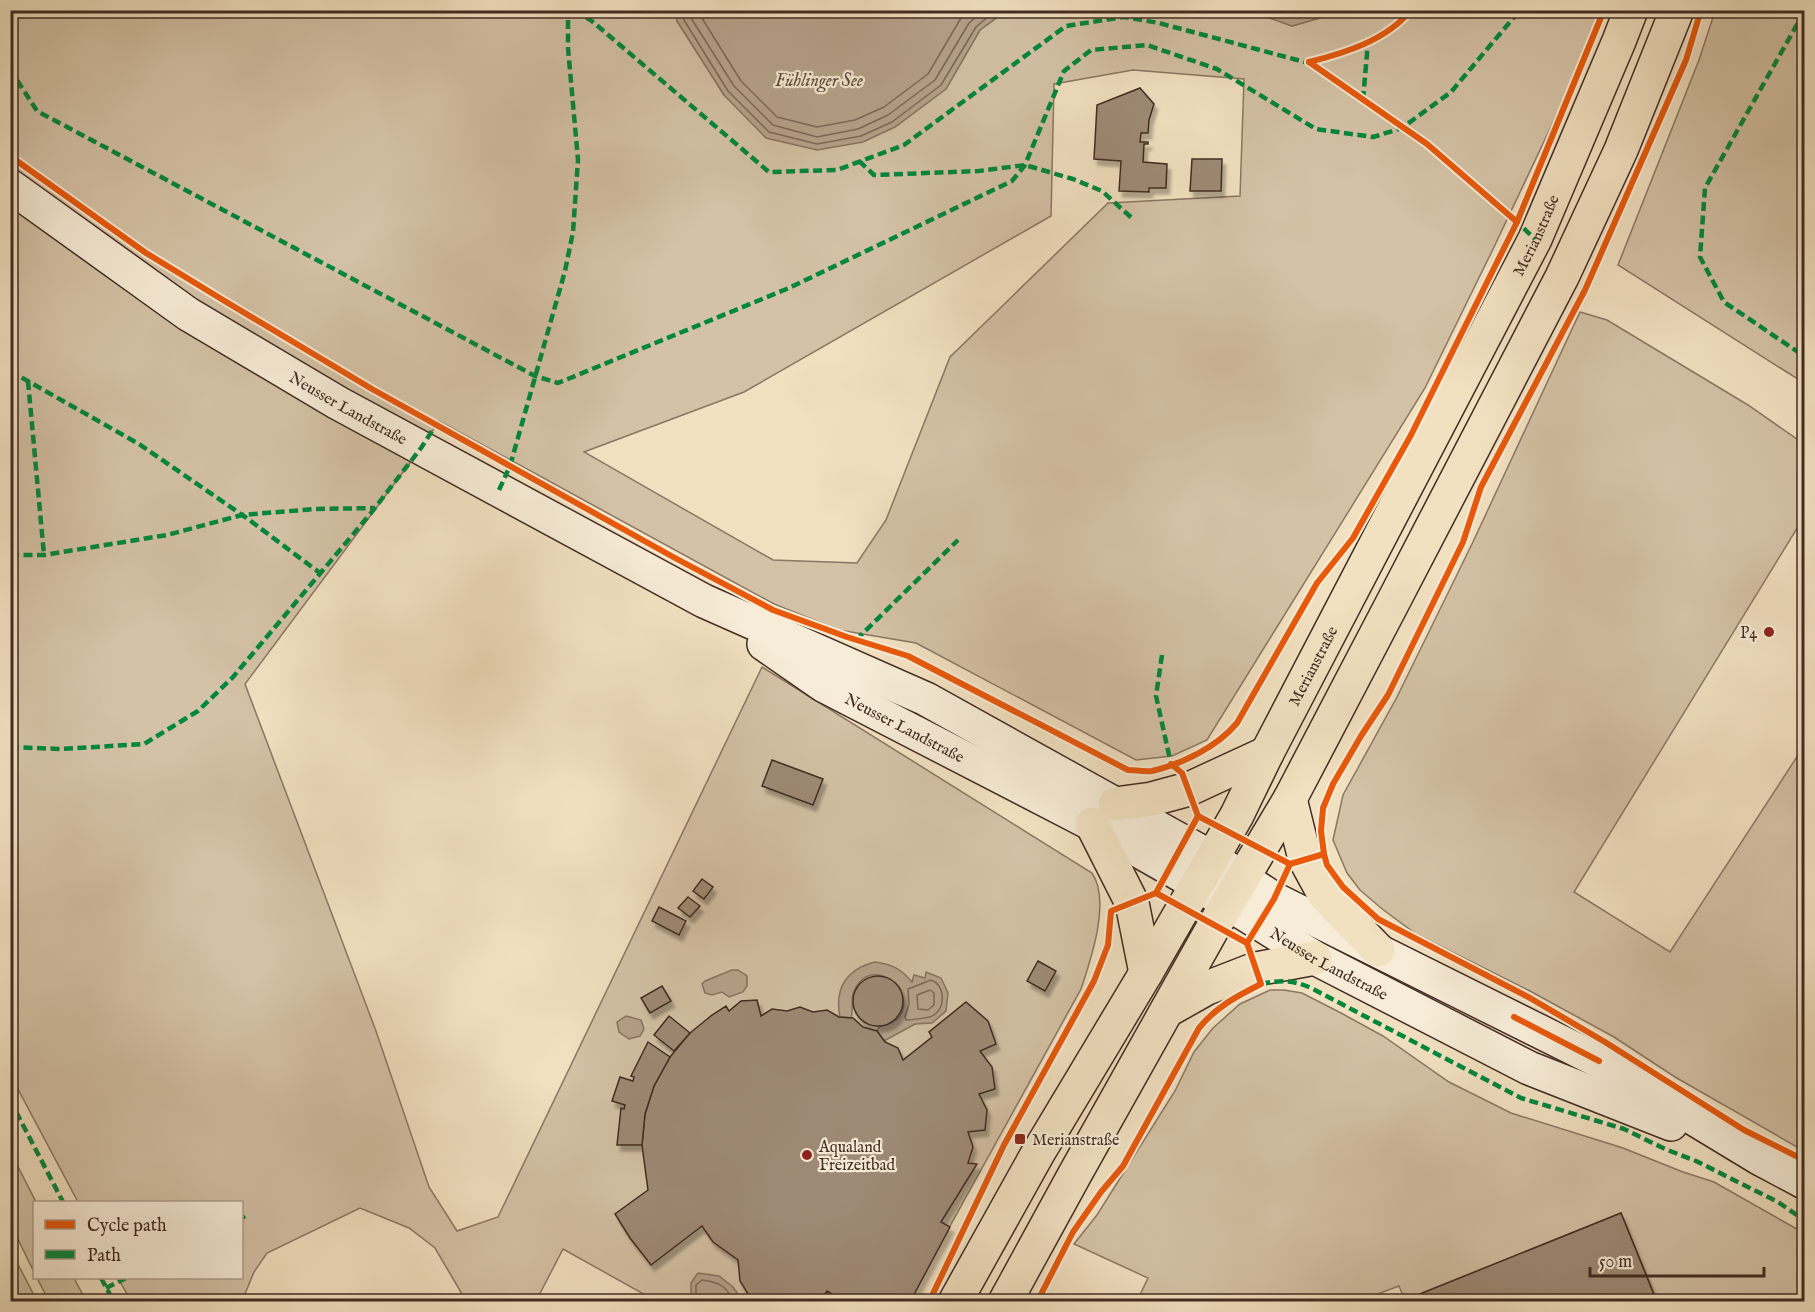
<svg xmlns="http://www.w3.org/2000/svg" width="1815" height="1312" font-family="'IM FELL English',serif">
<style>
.green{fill:#d4c2a6;stroke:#8b7765;stroke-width:1.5;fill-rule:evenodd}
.water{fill:#b6a38c;stroke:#887362;stroke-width:1.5}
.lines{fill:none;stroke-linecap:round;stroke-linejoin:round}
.shore{stroke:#7c6858;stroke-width:1.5}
.building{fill:#9e8a76;stroke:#422c24;stroke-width:1.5;filter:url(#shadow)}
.secondary-casing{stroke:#422c24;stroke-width:36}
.primary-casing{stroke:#422c24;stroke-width:36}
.secondary{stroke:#f7ecd7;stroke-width:33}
.primary{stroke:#f2e1c1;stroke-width:33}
.quiet{stroke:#00873e;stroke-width:4.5;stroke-dasharray:9 4.5;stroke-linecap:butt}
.cycleway-casing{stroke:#f7ecd7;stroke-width:10}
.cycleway{stroke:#e8590c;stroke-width:6}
.poi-dot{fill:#8f2418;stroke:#f7ecd7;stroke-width:2}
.labels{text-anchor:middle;stroke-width:4.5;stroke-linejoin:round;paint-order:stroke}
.street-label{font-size:16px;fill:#422c24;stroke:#f7ecd7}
.poi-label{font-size:16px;fill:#422c24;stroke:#f7ecd7;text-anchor:start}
.water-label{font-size:18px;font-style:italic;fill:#5f4a3e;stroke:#f7ecd7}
</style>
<defs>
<filter id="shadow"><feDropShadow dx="3.5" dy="6" stdDeviation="1.5" flood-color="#0004"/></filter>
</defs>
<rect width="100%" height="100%" fill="#f2e1c1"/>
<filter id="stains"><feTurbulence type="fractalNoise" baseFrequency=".00333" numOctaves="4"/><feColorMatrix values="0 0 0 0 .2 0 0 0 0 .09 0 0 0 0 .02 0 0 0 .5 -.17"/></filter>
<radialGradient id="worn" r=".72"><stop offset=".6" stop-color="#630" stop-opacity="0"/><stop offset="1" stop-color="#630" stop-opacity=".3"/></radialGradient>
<g class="green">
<path d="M1249,10L1292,26L1344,11H1603L1596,32L1494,247L1425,388L1207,740L1172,756L1136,760L916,643L839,630L774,604L439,421L421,448L245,684L376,1031L429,1187L457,1231L498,1217L762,667L1092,873C1111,901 1091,959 1081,989L908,1302L656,1301L563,1249L536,1301H466L435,1248L409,1228L360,1208L267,1253L254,1272L242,1301H131L118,1278H242V1202H78L11,1076L10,11H677V21L724,95L946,89L980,30L1006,11ZM1133,70L1244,79L1240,196L1108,203L950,357L886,520L857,563L773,560L584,452L744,392L1051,216L1054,84Z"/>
<path d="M1715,11H1804V383L1618,265L1699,60Z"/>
<path d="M1580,312L1607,320L1748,405L1804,444V517L1574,892L1670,952L1804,746V1151L1675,1077L1614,1037L1530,991L1416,934L1381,908L1360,890L1347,873L1333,840L1343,795L1397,697L1472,544Z"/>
<path d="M1270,990H1284L1302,993L1341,1013L1383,1036L1449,1082L1511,1113L1623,1148L1683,1172L1714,1182L1804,1233V1301H1657L1621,1213L1405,1300L1399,1286L1359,1301H1137L1148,1278L1074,1244L1097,1215L1175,1091L1194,1052L1213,1028L1240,1004Z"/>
<path d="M11,1153L36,1202L34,1272L11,1225Z"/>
<path d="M10,1251H11L37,1301H11Z"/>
<path d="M37,1278H74L86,1301H49Z"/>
</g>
<g class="water">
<path d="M677,11V10L1006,11L980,30L946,89L895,127L863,142L817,150L766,138L724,95L677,21Z"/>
<path d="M1249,11H1344L1292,26Z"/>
<path d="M875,962C892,964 901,969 912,982L914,975L925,978L926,972L941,978L948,993L946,1011L932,1023L915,1024L884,1041L877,1031L879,1027C937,1016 877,943 854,991C850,1000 854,1009 851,1018L840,1017C834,988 847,969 875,962Z"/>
<path d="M732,970H738L747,976V986L743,992L729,997L722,992L712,995L705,993L702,984L705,981Z"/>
<path d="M626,1016L641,1020L644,1029L640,1036L629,1039L619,1032L617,1022Z"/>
<path d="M698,1273L719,1276L733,1287L743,1301H691V1283Z"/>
</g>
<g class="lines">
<g class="shore">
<path d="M683,10L684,20L728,91L769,132L817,144L861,136L892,122L941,85L976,27L996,10"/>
<path d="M690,10L691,18L734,86L773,125L817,137L858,129L888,115L935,80L969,23L984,10"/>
<path d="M699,10L700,15L741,81L777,117L817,127L855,120L884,107L928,74L961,18L969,10"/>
<path d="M931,980C945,985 946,1007 934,1015C930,1018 911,1020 906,1020L905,1017L909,1004L908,989Z"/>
<path d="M930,990L934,993V1005L928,1010L918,1009L917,995Z"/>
<path d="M696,1302V1285L702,1280C720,1282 725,1286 735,1302"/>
</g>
</g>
<g class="building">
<path d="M1140,88L1154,104L1149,120L1148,133H1141L1140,142H1148V144H1144L1143,162L1167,164L1166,188H1149V192L1119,191L1121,161L1094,159L1097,105Z"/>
<path d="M1192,159H1222L1221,191H1190Z"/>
<path d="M772,760L823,779L813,805L762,786Z"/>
<path d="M702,879L713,887L704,899L693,891Z"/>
<path d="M688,897L700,906L690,917L678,908Z"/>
<path d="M659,907L686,921L679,935L652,921Z"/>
<path d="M1038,961L1056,971L1045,991L1027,981Z"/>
<circle cx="878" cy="1001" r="25"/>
<path d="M662,986L671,1001L650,1013L641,998Z"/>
<path d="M757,1000L761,1016L772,1009L787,1011L800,1007L813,1012L827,1010L839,1017L853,1018L863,1027L877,1031L885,1042L898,1048L903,1060L932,1037L929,1032L966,1002L988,1021L996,1044L980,1051L992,1067L995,1089L979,1094L987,1110L985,1130L968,1132L973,1147L968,1163L977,1164L941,1222L950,1227L910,1302H846L827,1291L819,1302H753L740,1281L738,1260L713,1242L702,1226L651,1265L630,1238L615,1214L648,1190L642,1145L645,1114L654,1086L670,1057L690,1033L712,1015L726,1006L729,1011L741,1001Z"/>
<path d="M669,1016L690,1033L674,1051L654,1035Z"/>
<path d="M648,1042L670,1057L654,1086L645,1114L642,1145H617L621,1108L624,1109L625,1105L612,1101L620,1077L633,1081L634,1077L631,1076Z"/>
<path d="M1621,1213L1657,1302H1406L1405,1300Z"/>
</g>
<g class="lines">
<g class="secondary-casing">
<g id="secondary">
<path id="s1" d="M10,186L188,314L338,403L704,601L926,699L1212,858L1274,899L1599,1061L1759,1158L1804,1182"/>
<path id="s2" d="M764,644L823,685L1092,824L1197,884L1315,958L1529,1068L1671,1124"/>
</g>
</g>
<g class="primary-casing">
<g id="primary">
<path d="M1290,799L1305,859L1324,894L1378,950"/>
<path d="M1115,804L1152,799L1189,789L1267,753"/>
<path d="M1092,824L1132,903L1146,973"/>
<path d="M1168,1010L1207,988L1256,969L1315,958"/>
<path id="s3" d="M955,1302L1038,1153L1146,973L1237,815L1267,753L1535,239L1619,41L1631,10"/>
<path d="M1005,1302L1075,1174L1214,926L1290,799L1392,604L1562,277L1621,150L1677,10"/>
</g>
</g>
<use href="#secondary" class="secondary"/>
<use href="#primary" class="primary"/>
<g class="quiet">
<path d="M336,10L407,16L526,13L539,10"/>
<path d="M575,10L593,22L769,172L837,170L904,145L1066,26L1124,17L1159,23L1312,64"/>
<path d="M1804,12L1705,188L1700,257L1724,302L1804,356"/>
<path d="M10,69L37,111L535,376L558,383L789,288L1012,181L1025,165L1064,71L1091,50L1147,45L1217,69L1316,129L1373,137L1402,128L1451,92L1520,10"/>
<path d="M1363,100L1368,42"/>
<path d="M859,161L874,175L979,171L1025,165L1073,179L1102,191L1134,220"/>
<path d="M1514,219L1535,239"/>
<path d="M10,371L139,444L248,519L320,573"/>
<path d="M28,381L44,555"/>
<path d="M499,490L510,466L565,271L573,232L578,160L568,48V10"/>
<path d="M10,555H44L167,535L242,515L315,509L375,508"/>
<path d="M856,640L958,540"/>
<path d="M1162,655L1156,696L1171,764L1175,767"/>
<path d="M1802,694L1804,695"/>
<path d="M10,747L61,749L144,744L198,711L233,677L371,513L421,448L436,425"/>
<path d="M1261,984C1280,980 1293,980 1311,988L1521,1098L1624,1129L1665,1149L1696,1161L1778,1202L1804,1220"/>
<path d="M10,1100L63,1202"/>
<path d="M242,1218L245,1216"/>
<path d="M101,1278L114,1302"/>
<path d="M106,1288L126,1278"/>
</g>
<g class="cycleway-casing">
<g id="cycleway">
<path d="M1309,62L1427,144L1517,222"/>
<path d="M1309,62C1345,53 1387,40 1411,10"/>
<path d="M10,156L146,253L223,300L372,389L675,558L773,610L847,637L908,656L1128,770C1135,770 1144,772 1152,771C1182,764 1217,747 1237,723L1317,583L1353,538L1411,435L1517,222L1604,10"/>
<path d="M1324,854L1327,865L1343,887L1378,919L1530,998L1605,1042L1744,1130L1804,1160"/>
<path d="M1290,864L1324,854L1321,831L1323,808L1333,784L1361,736L1388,695L1463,542L1481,487L1585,290L1686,60L1701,10"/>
<path d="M1156,893L1247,943L1274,899L1290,864L1198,816"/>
<path d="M1514,1017L1599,1061"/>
<path d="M929,1302L1004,1145L1094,981L1108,945L1111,911L1156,893L1198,816L1182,773L1171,764"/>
<path d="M1037,1302L1073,1232L1101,1192L1123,1166L1199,1028C1216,1007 1237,996 1261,984L1247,943"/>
</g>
</g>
<use href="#cycleway" class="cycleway"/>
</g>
<g class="poi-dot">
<circle cx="1769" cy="632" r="6"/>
<rect x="1014" y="1133" width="12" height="12" rx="3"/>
<circle cx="807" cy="1155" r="6"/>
</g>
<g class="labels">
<g class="street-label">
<text dy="6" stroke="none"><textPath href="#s3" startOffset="1215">Merianstraße</textPath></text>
<text dy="6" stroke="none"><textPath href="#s1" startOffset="405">Neusser Landstraße</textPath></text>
<text dy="6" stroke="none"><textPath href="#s3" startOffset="730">Merianstraße</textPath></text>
<text dy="6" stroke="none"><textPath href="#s2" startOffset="164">Neusser Landstraße</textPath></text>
<text dy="6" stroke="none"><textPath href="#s2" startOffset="650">Neusser Landstraße</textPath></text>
</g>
<g class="poi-label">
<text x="1757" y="638" text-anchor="end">P4</text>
<text x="1032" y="1145">Merianstraße</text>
<text x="819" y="1152">Aqualand<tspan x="819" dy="18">Freizeitbad</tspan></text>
</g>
<g class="water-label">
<text x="819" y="86">Fühlinger See</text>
</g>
</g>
<rect width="1815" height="1312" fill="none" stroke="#f2e1c1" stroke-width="36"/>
<rect x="12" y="12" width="1791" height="1288" fill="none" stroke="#422c24" stroke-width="3"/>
<rect x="18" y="18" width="1779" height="1276" fill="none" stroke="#422c24" stroke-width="1.5"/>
<rect x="33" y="1201" width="210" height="78" fill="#f7ecd7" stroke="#af9f8f" stroke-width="1.5"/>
<rect x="45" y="1220" width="30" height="9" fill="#e8590c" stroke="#af9f8f" stroke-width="1.5"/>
<text x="87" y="1231" font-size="18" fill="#422c24">Cycle path</text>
<rect x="45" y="1250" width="30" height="9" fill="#00873e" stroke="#af9f8f" stroke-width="1.5"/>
<text x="87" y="1261" font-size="18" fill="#422c24">Path</text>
<path d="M1590 1267v9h174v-9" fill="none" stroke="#422c24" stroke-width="3"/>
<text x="1599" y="1267" font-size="18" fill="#422c24" stroke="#f7ecd7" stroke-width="4.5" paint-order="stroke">50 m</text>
<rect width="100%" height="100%" filter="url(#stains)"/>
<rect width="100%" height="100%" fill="url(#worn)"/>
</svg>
